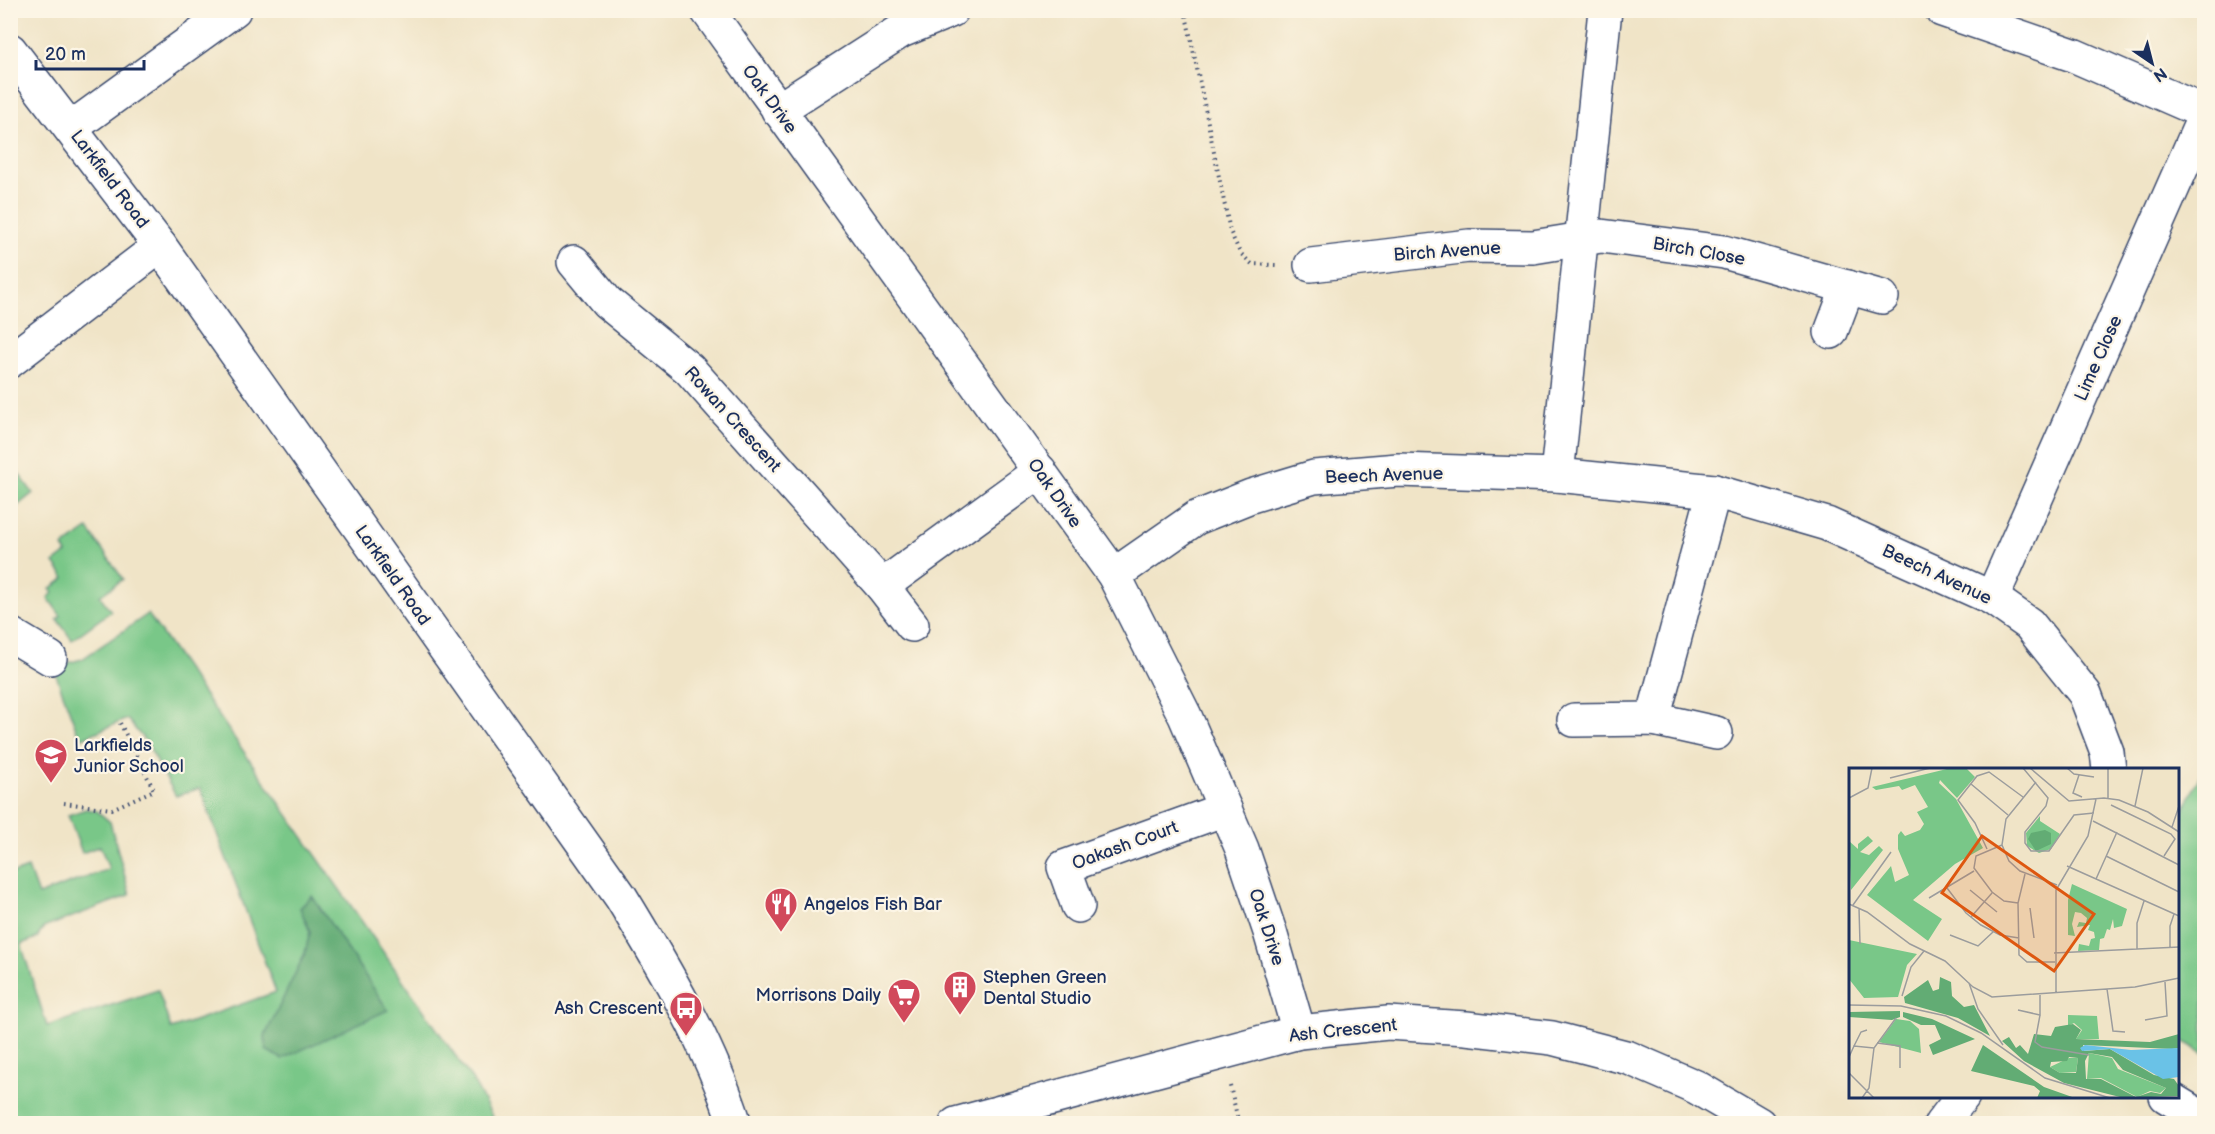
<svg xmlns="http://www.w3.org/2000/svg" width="2215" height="1134" font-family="'Balsamiq Sans',sans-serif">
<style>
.green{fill:#79c788;stroke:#4a7b73;stroke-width:1.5}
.forest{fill:#62ac74;stroke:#3e6e69;stroke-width:1.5}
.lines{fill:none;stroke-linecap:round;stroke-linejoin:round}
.minor-casing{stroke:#3b4a6e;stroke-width:36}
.path{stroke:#3b4a6e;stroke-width:4;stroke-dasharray:1.5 4.5;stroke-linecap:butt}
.minor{stroke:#fff;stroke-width:33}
.labels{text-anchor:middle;stroke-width:4.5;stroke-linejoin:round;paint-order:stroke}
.street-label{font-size:18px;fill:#1b2f5e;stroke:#fcf5e5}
.poi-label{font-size:18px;fill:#1b2f5e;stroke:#fcf5e5;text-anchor:start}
.inset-road{fill:none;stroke:#9b9c9d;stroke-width:1.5}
.view{fill:#de5710;fill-opacity:0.15;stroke:#de5710;stroke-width:3}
.inset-edge{fill:none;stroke:#1b2f5e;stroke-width:3}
</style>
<rect width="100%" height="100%" fill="#fcf5e5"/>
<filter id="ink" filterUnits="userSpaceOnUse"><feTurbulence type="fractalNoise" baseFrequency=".0167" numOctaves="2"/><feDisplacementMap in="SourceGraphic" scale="12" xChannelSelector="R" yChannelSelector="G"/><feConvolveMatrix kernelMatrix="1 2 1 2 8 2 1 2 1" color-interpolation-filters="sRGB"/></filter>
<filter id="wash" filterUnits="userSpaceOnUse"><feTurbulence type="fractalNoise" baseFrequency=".008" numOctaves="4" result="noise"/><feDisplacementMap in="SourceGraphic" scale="24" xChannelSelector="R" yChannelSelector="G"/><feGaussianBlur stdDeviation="1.35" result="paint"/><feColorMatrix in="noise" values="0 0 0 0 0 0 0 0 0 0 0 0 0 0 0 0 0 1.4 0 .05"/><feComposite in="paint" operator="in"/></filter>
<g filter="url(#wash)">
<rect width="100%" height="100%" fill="#f0e4c7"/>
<g class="green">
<path d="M11,463L33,493L11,511Z"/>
<path d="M88,529L123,579L100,596L111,611L72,640L57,619L61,616L48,598L53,593L50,589L65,578L54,563L67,553L63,547Z"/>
<path d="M148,614L473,1081L496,1123L11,1124V874L28,868L38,895L109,869L100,846L82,853L68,815L86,809L97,811L110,822L130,895L43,928L37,938L21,944L47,1026L158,990L171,1029L276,992L200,788L176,796L146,742L127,719L80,739L53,667L82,659Z"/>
<path d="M2204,766V1054L2178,1038V823Z"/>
</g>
<path class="forest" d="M312,896L388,1010L282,1059L266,1050L265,1036L305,953L310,932L300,908Z"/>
</g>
<g filter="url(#ink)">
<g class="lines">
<g class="minor-casing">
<g id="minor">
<path d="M707,10L1114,575L1185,716L1242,849L1270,932L1299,1032"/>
<path d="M1942,10L2073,55L2204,112"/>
<path d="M10,50L160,246L621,897C665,969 709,1043 735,1124"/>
<path d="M778,110L901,31L952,10"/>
<path d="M71,128L234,10"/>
<path d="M574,262L607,302L689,369L882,586L912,625"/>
<path d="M1311,265L1469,246L1533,247L1601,236L1724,252L1882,297"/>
<path d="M1831,332L1848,287"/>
<path d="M10,361L160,246"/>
<path d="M1557,475L1605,10"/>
<path d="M1114,575L1196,518L1251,496L1314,477L1398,470L1557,475L1714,491L1827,524L1992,598L2029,624L2085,694L2107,752L2109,770"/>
<path d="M882,586L1040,471"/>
<path d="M1992,598L2204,117"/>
<path d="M10,634L50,658"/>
<path d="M1653,719L1714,491"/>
<path d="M1574,720L1653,719L1716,733"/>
<path d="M1078,906L1064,867L1225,809"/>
<path d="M2166,1096L2204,1119"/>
<path d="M956,1124L1299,1032L1388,1023L1466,1028L1552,1038L1629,1058L1696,1087L1759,1124"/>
<path d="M1941,1124L1963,1096"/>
</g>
</g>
<g class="path">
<path d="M1185,10L1230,231L1240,253L1252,264L1277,265"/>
<path d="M64,803L112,809L154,790L120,723"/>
<path d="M1230,1086L1239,1124"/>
</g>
<use href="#minor" class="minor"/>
</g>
</g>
<defs>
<g id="school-pin" transform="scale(1.725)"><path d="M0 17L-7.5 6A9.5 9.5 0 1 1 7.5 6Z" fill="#d1495b" stroke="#fcf5e5"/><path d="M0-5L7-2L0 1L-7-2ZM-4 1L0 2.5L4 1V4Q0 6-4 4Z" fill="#fff"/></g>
<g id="restaurant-pin" transform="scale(1.725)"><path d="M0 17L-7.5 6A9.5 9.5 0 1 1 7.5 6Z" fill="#d1495b" stroke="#fcf5e5"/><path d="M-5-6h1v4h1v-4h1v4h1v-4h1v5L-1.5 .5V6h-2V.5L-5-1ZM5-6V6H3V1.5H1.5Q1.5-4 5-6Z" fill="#fff"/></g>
<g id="building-pin" transform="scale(1.725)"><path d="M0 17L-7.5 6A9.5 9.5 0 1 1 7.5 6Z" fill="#d1495b" stroke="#fcf5e5"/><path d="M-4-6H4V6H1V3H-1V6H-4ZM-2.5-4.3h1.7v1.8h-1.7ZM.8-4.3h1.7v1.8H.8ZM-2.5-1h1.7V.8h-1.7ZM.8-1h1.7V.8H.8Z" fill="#fff"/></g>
<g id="supermarket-pin" transform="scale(1.725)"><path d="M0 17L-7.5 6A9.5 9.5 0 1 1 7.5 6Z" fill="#d1495b" stroke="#fcf5e5"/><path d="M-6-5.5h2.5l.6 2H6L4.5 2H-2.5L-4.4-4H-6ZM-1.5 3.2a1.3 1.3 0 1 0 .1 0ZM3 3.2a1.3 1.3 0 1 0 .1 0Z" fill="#fff"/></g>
<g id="bus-pin" transform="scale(1.725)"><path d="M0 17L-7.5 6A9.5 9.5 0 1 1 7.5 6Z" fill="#d1495b" stroke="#fcf5e5"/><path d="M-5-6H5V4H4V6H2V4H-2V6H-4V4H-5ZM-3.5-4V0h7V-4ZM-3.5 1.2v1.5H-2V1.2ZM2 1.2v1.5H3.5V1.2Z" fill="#fff"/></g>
</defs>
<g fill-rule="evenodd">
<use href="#school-pin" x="51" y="755"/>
<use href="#restaurant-pin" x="781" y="904"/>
<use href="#building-pin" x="960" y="987"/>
<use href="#supermarket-pin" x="904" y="995"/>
<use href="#bus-pin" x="686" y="1008"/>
</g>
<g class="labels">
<g class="street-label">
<text transform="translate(770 99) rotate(54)" y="6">Oak Drive</text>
<text transform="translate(110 179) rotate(53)" y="6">Larkfield Road</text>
<text transform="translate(1447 251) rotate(-4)" y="6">Birch Avenue</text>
<text transform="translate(1699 251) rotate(10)" y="6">Birch Close</text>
<text transform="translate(2098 358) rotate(-66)" y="6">Lime Close</text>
<text transform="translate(733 419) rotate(48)" y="6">Rowan Crescent</text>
<text transform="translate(1384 475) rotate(-2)" y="6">Beech Avenue</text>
<text transform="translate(1055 493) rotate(55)" y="6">Oak Drive</text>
<text transform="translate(1937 574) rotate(25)" y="6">Beech Avenue</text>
<text transform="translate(393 575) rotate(55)" y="6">Larkfield Road</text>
<text transform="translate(1125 845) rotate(-20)" y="6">Oakash Court</text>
<text transform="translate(1267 927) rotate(72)" y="6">Oak Drive</text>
<text transform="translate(1343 1030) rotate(-6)" y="6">Ash Crescent</text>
</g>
<g class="poi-label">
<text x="74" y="751">Larkfields<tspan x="74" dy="21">Junior School</tspan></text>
<text x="804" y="910">Angelos Fish Bar</text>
<text x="983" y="983">Stephen Green<tspan x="983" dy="21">Dental Studio</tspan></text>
<text x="881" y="1001" text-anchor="end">Morrisons Daily</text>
<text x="663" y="1014" text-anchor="end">Ash Crescent</text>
</g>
</g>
<g transform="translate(1849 768)">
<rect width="330" height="330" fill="#f0e4c7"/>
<path d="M102,0H117L126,9L108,30L91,12L90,15L107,31L134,80L106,96L64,132L93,151L79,173L18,127L42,98L46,114L60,107L49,81V67L52,63L56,68L71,62L75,56L68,44L79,39L66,17L53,22L50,18L27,22L23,19ZM191,48V53L211,66L202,81L190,85L178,78L177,65ZM19,68L24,73L11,84L20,87L30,78L34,82L2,122L0,73L9,81V76ZM223,116L278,141L273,158L265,160L264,151L261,162L258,161L255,170L251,171L250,182L229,183L230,176L240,178L242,171L246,170L245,164L239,162L241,157L228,159L230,154L237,155L238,150L232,145L226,144L223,156L226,168L219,167V132ZM0,172L68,186L58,197L49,229L15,230L0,211ZM219,247L248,248L250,271H227L233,262L225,255L219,258ZM47,251L61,253L70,261L72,285L30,274ZM240,285L263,290L269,301L317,320L311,325L301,323L288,329L252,310L238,311ZM220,290H229L227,304L211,305L201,299Z" fill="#79c788"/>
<path d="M196,62L202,65V76L187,83L179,71L182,65ZM91,209L102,214L103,228L115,239L125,237L141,268L109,250L56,235L55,229L79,212L84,223L90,221ZM51,243V249L43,252L0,249V244ZM54,244L83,251L126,271L84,287L80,277L92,271L86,257H72L54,249ZM224,256L232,262L227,271L301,274L330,266V280L323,281L234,277L235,283L261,281L305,307L325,311L330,318L329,328L275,330L215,315L175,293L153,273L160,269L167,280L171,277L179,286L185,266L202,268L206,259ZM240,285L263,289L274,302L317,320L312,326L302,324L287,329L252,311H237L236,293ZM220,289L229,290L227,305H211L201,299L202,294L218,293ZM134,277L195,319L226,330H188L191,323L185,318L122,303Z" fill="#62ac74" fill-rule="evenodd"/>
<path d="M236,277L282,282L330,280V309L314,311L261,281L233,283L231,280Z" fill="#6ac2e7"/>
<path class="inset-road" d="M174,0L199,30L197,38L176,64V75L182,83H200L225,47L245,45M181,0L220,33L255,30L270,32L299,44L330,64M218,0L225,6L245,9M230,7L224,25L233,29M41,10L81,0M187,14L157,51L153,77L160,93L171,103L208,117M122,16L159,47M0,30L19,20L23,0M259,30V0M262,37L322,66L326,71L315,88M286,38L294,0M244,53L330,97M323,59L330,38M153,77L127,88L125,100L143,124L155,133L169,135M138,81L126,55L109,32L128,8L140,4L174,29M257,88L330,124M218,98L330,148M176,106L169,135L170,187L178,194H206M247,111L268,64M98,120L117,145L132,157L151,167L170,170M121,122L148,144M80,130L125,103M0,136L18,144L61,176L96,193L124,219L143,229L286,219L330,210M4,137L42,84M10,140L11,176M181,140L185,170M122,149L143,125M101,167L129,178L144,164M321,180V158L325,146M288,181V155L295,133M205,185L330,179M120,215L129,241L154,277M258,221L264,263L276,264M207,225V122L239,68L247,31M53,228L62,199L75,183M0,237L52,238L97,248L132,265L196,310L261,330M169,242L191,247V227M191,247L186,274L193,279L240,287M296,252L318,248L316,214M28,275L51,278V300M5,278L12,264L18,262M0,289L5,278L25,280M0,305L25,330M13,330L20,320L25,280L47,250"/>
<path class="view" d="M133,68L245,146L205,203L93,125Z"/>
<rect width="330" height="330" class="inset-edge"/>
</g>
<rect width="2215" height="1134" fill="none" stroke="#fcf5e5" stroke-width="36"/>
<g transform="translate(2152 63) rotate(145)" stroke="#fcf5e5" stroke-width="4.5" paint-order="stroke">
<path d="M0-4.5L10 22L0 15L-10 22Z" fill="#1b2f5e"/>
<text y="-9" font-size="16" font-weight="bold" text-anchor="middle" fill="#1b2f5e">N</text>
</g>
<path d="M36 60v9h108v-9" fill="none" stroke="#1b2f5e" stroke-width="3"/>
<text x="45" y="60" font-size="18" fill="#1b2f5e" stroke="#fcf5e5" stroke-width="4.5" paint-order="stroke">20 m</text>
</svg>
